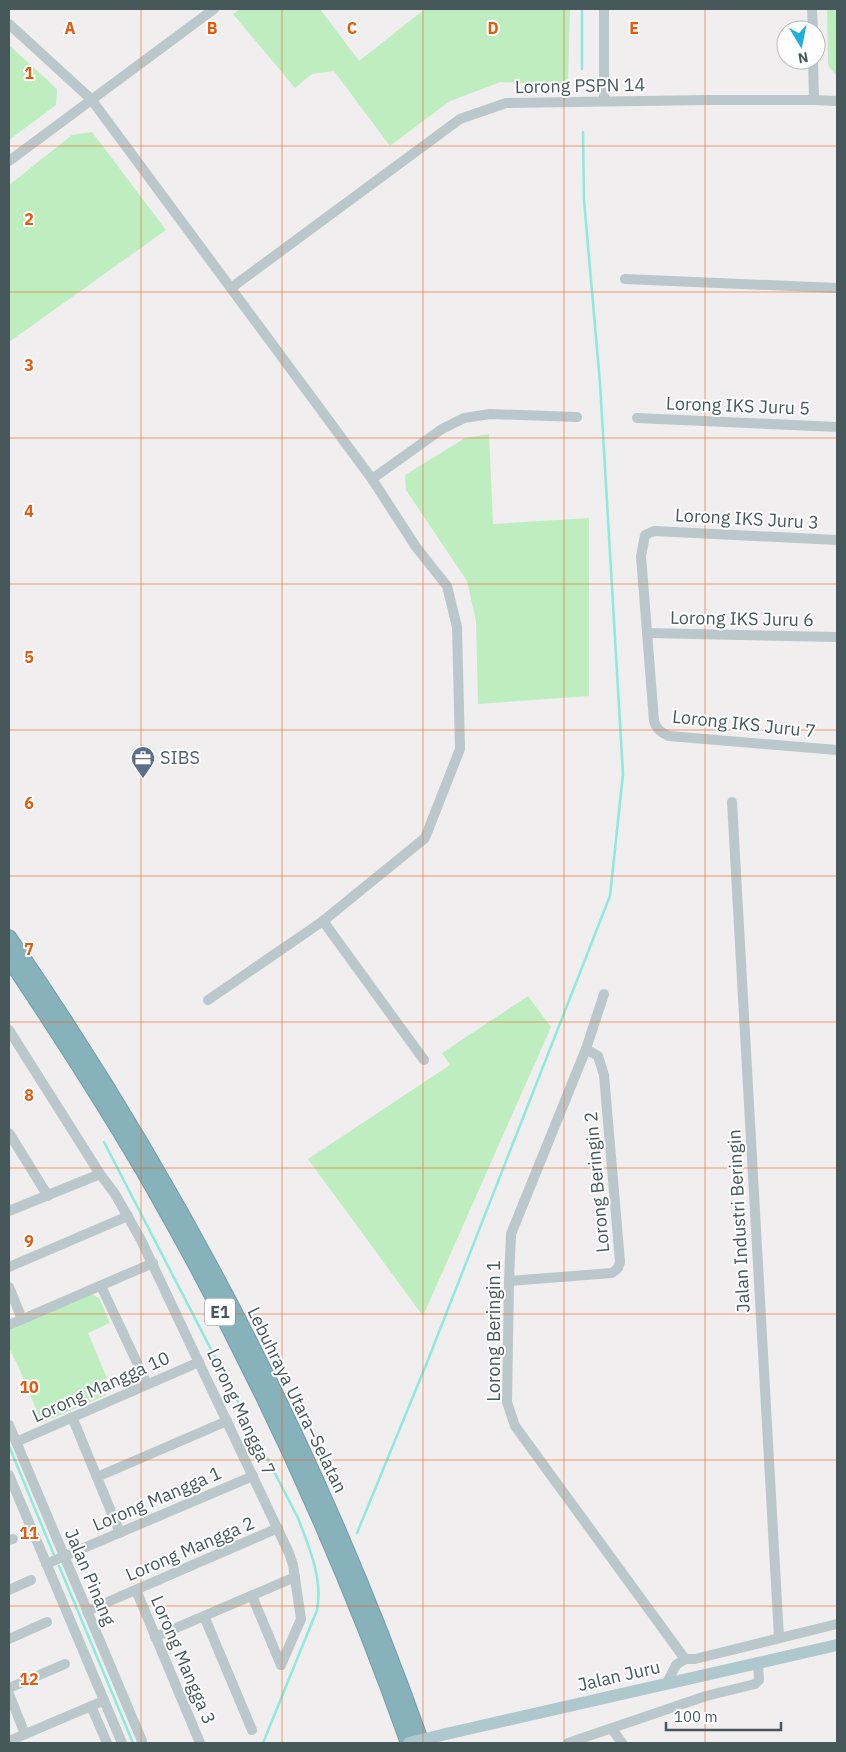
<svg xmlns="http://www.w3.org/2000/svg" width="846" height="1752" font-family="'IBM Plex Sans',sans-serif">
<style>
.green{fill:#beeec0}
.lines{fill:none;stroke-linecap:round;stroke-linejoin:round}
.stream{stroke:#8ceade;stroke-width:2.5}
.highway-casing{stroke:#729ea8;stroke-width:16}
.minor{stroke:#bac8cb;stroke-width:10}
.major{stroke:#afc8cd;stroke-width:12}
.highway{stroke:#87b2bc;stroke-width:14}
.major-bridge{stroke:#afc8cd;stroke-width:12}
.grid{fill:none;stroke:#e8590c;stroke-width:1;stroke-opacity:0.55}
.labels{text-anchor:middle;stroke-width:4;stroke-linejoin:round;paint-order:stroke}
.shield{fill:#fff;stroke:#7e8a8c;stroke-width:1}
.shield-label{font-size:16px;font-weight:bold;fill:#47585b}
.street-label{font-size:18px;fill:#47585b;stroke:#fff}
.service-label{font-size:18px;fill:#4e5e75;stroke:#fff;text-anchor:start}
.grid-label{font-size:16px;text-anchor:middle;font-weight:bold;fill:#e8590c;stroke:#fff;stroke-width:4;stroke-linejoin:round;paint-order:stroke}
</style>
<rect width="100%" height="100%" fill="#f1eeef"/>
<g class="green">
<path d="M240,9H320L359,61L425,9H570L568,85L501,82L450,101L390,146L334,71L312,74L295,88L233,14Z"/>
<path d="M827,9H837V77L828,65Z"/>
<path d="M9,45L57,89L56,105L9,140Z"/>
<path d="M92,132L166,230L9,342V185L72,135Z"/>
<path d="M489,434L493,524L589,518V696L478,704L476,621L467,581L406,490L405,475L465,438Z"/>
<path d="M528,996L551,1027L423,1316L308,1159L450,1065L442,1053Z"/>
<path d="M91,1294L99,1298L110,1323L88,1333L107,1378L100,1381L106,1395L42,1423L19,1368L9,1348V1330Z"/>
</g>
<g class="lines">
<g class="stream">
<path d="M582,9V69"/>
<path d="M104,1142L298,1518C309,1547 323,1578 317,1610L263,1743"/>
<path d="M9,1446L54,1555"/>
<path d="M357,1533L428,1360L610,896L623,774L600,383L584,200L583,132"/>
<path d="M59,1566L133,1743"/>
</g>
<g class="highway-casing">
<g id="highway">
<path d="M9,937C181,1186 321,1458 422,1743"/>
<path d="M9,959C59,1034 108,1109 153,1188C254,1365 340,1551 408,1743"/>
</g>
</g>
<g class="minor">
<path d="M812,9L813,30"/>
<path d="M9,24L91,99L372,479L416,547L447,586L457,627L460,749L425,838L323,921L208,1000"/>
<path d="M813,60L814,100"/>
<path d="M604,101V9"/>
<path d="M9,161L214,9"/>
<path d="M625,279L837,288"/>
<path d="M231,288L460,119L506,103L707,100H814L837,101"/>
<path d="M637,418L837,427"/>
<path d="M372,479L442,429L464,418L490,414L577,417"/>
<path d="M837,540L654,531L645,535L641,556L654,721C656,729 661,733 669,736L837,750"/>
<path d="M647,633L837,637"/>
<path d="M732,802L779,1638"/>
<path d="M323,921L424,1060"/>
<path d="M604,994L586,1049L511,1234L509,1281L507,1402L515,1426L685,1659"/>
<path d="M9,1030L100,1174L115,1194L141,1240L289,1553L293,1565L301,1619L281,1665"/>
<path d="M9,1133L48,1196"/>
<path d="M9,1211L100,1174"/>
<path d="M9,1267L128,1216"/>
<path d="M509,1281L612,1273L618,1268L620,1262L604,1075L598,1056L586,1049"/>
<path d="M101,1286L147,1384"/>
<path d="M9,1287L22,1319"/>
<path d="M9,1325L153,1263"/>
<path d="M72,1417L120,1533"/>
<path d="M9,1425L142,1741"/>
<path d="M16,1442L199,1362"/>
<path d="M9,1475L122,1743"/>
<path d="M97,1477L227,1421"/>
<path d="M9,1540L13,1539"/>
<path d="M46,1564L253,1476"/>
<path d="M9,1590L31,1580"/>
<path d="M136,1590L200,1743"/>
<path d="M252,1596L281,1665"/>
<path d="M87,1611L278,1528"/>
<path d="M204,1616L252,1730"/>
<path d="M155,1637L295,1577"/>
<path d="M9,1639L47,1622"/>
<path d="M685,1659H695L837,1624"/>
<path d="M667,1683L676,1665L685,1659"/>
<path d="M9,1688L65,1664"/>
<path d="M9,1694L25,1734"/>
<path d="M91,1706L107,1743"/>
<path d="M612,1729L622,1743"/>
<path d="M9,1741L103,1701"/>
<path d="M568,1743L706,1696L755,1684L759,1680L758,1662"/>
</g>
<path class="major" d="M446,1734L837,1645"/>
<use href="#highway" class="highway"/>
<path class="major-bridge" d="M409,1743L446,1734"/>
</g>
<path class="grid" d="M141,9V1743M282,9V1743M423,9V1743M564,9V1743M705,9V1743M9,146H837M9,292H837M9,438H837M9,584H837M9,730H837M9,876H837M9,1022H837M9,1168H837M9,1314H837M9,1460H837M9,1606H837"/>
<defs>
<g id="office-pin" transform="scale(1.25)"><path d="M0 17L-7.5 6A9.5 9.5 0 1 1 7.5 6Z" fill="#5c6f8a" stroke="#fff"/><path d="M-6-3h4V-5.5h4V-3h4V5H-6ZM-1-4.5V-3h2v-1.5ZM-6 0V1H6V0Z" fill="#fff"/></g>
</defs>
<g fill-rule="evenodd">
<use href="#office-pin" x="143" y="758"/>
</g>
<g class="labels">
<rect class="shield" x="205" y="1298.5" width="30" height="27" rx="4"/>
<g class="shield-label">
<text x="220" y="1318">E1</text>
</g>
<g class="street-label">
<text transform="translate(580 86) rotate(-1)" y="6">Lorong PSPN 14</text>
<text transform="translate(738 406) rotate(2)" y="6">Lorong IKS Juru 5</text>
<text transform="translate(747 519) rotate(3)" y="6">Lorong IKS Juru 3</text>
<text transform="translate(742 619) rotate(1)" y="6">Lorong IKS Juru 6</text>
<text transform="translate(744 724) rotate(6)" y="6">Lorong IKS Juru 7</text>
<text transform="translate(597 1182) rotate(-95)" y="6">Lorong Beringin 2</text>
<text transform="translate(739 1221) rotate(-93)" y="6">Jalan Industri Beringin</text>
<text transform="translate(494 1331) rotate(-90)" y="6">Lorong Beringin 1</text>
<text transform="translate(101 1387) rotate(-24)" y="6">Lorong Mangga 10</text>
<text transform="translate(297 1400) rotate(64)" y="6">Lebuhraya Utara–Selatan</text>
<text transform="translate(241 1412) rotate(65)" y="6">Lorong Mangga 7</text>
<text transform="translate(157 1499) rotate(-23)" y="6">Lorong Mangga 1</text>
<text transform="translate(190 1549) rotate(-23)" y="6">Lorong Mangga 2</text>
<text transform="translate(90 1577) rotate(67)" y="6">Jalan Pinang</text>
<text transform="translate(183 1660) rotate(67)" y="6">Lorong Mangga 3</text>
<text transform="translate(619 1676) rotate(-13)" y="6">Jalan Juru</text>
</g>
<g class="service-label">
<text x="160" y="764">SIBS</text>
</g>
</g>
<g class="grid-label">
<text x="70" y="34">A</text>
<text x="212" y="34">B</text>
<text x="352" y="34">C</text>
<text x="493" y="34">D</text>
<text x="634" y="34">E</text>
<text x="29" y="79">1</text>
<text x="29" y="225">2</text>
<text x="29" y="371">3</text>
<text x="29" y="517">4</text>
<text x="29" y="663">5</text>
<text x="29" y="809">6</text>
<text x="29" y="955">7</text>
<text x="29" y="1101">8</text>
<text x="29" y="1247">9</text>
<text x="29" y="1393">10</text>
<text x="29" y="1539">11</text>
<text x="29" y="1685">12</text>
</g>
<rect width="846" height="1752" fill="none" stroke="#47585b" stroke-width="20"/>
<g transform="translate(801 45) rotate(170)"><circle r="24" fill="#ffffff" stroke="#b5bcbd"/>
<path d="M0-4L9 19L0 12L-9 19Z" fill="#1db0dc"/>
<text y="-8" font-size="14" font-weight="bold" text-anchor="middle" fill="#47585b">N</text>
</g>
<path d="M666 1722v8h115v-8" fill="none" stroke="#47585b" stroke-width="2.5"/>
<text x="674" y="1722" font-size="15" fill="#47585b" stroke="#ffffff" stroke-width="4" paint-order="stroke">100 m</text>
</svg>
